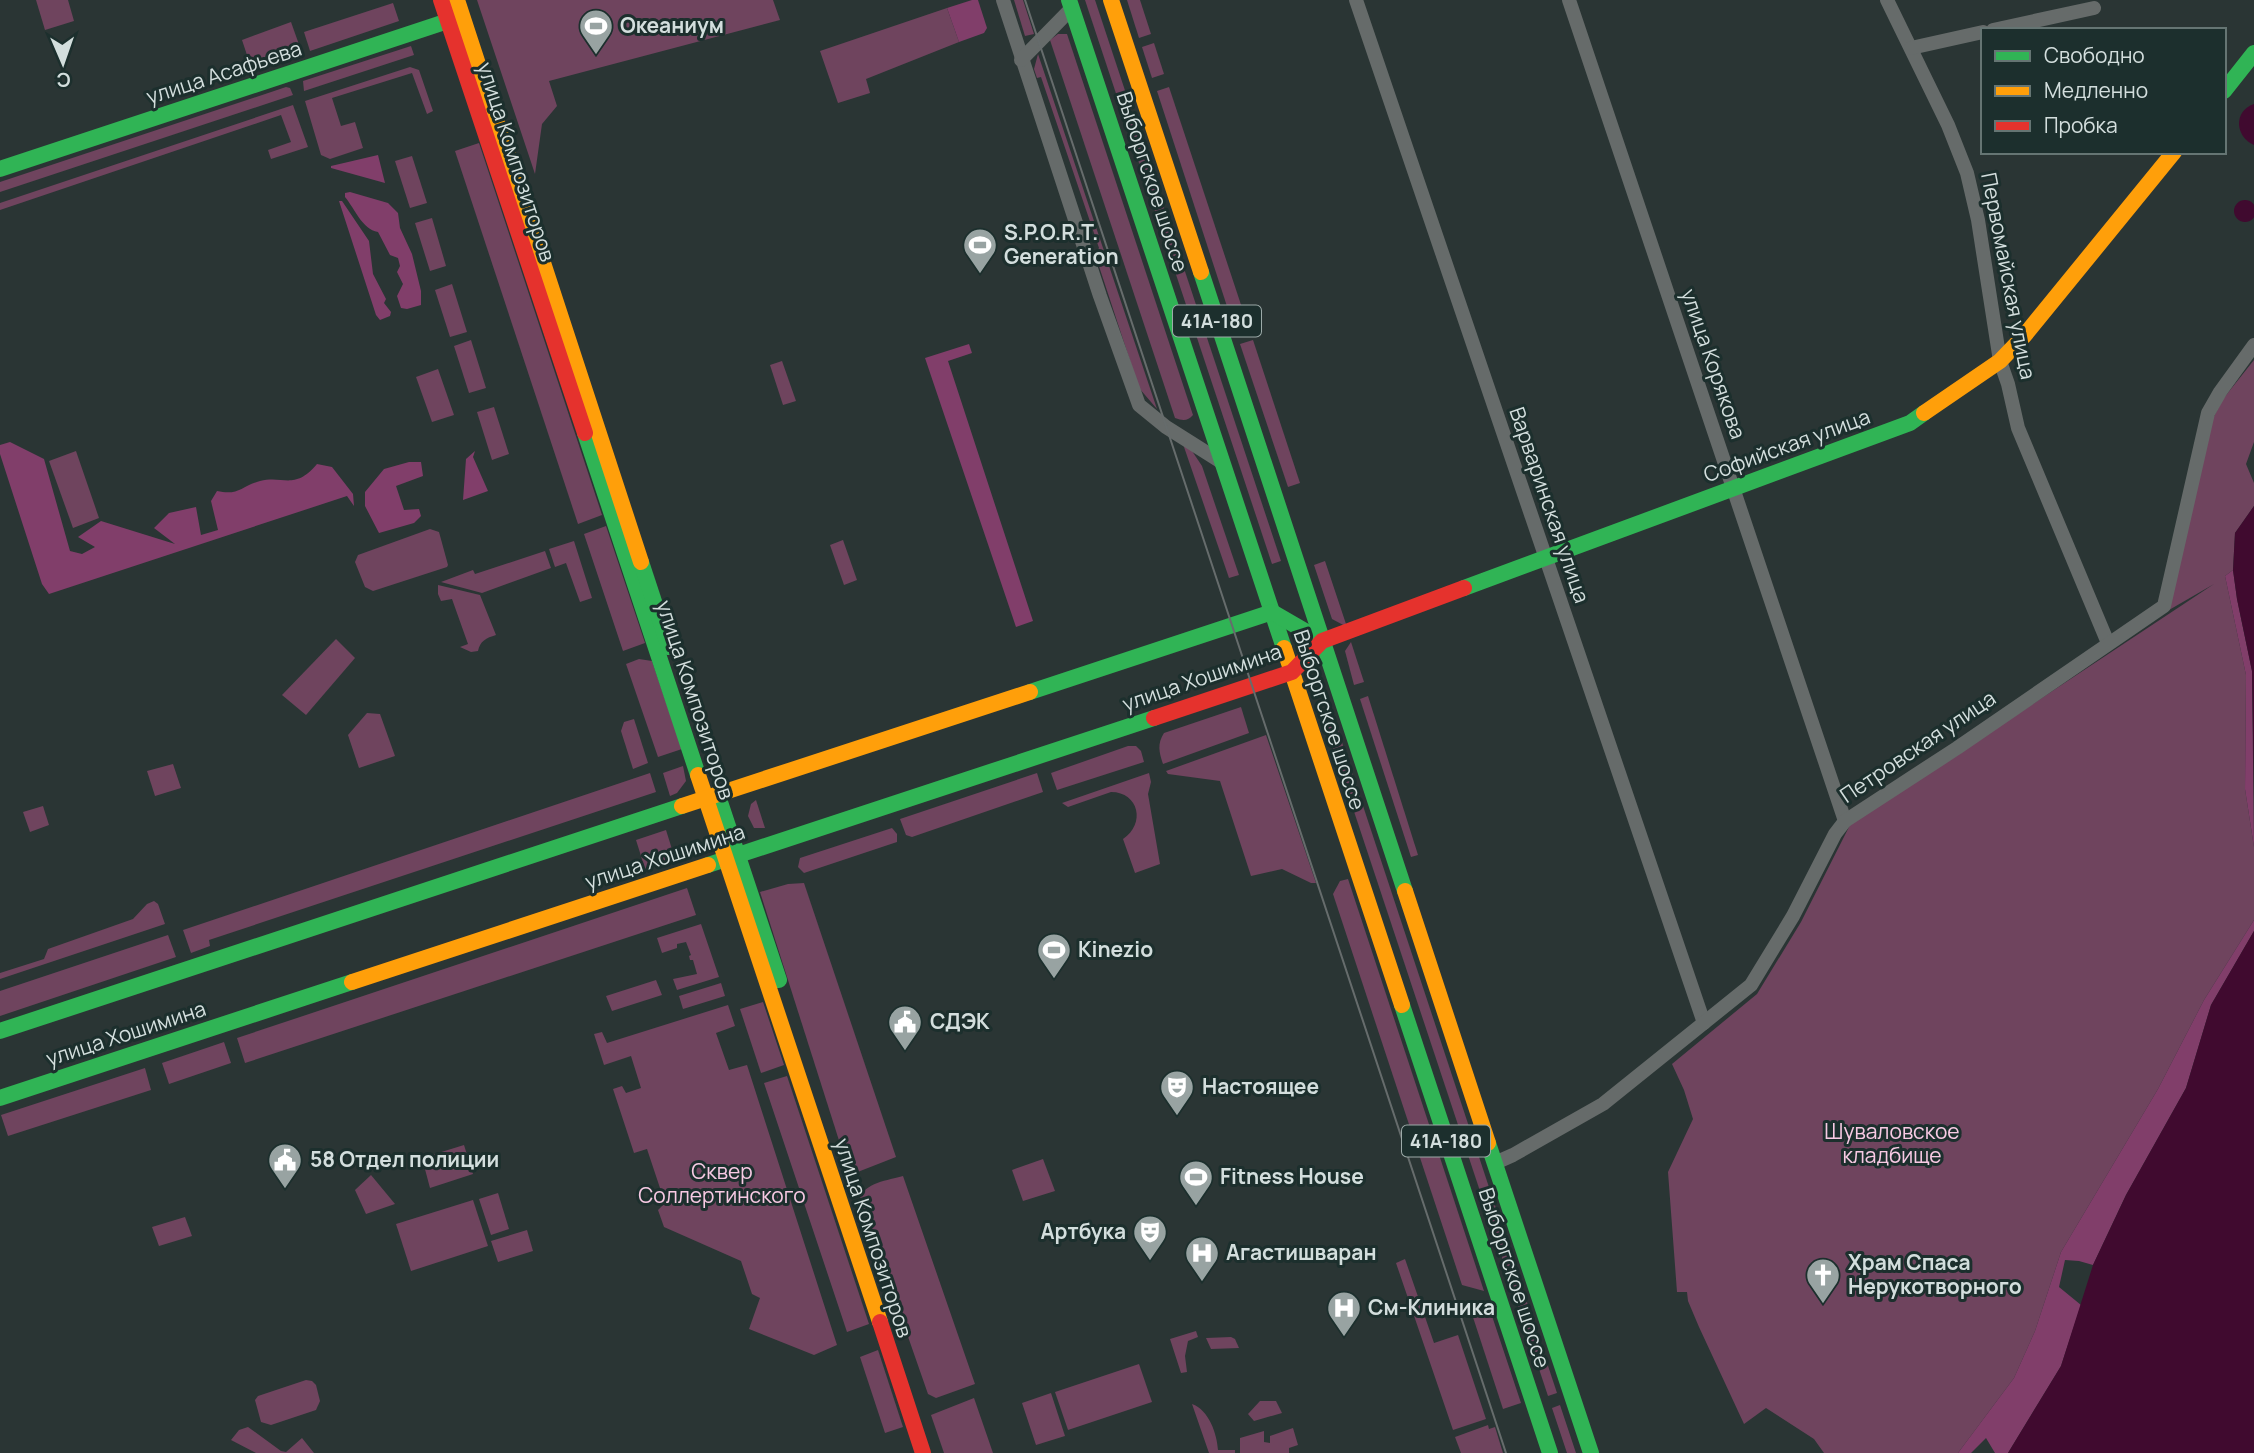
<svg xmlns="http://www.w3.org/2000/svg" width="2254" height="1453" font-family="Manrope,sans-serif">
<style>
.green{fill:#6f445e}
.forest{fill:#813e6a}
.water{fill:#400a2f}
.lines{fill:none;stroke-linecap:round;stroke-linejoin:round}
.street{stroke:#666b6a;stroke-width:14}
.fast{stroke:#30b455;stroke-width:16}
.slow{stroke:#ff9f0a;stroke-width:16}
.jam{stroke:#e5322d;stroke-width:16}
.tram{stroke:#666c6c;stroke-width:2}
.labels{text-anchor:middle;stroke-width:6;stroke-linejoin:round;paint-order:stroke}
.shield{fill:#1c2f2d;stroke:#9caaa8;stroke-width:2}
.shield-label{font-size:19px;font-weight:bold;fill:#d3dedd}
.poi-label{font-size:21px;font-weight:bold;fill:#d3dedd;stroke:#1c2f2d;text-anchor:start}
.street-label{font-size:21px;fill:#d3dedd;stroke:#1c2f2d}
.park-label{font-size:21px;fill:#f8cae4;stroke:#1c2f2d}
</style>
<rect width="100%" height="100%" fill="#2a3534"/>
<g class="green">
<path d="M36,0H68L74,21L45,30Z"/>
<path d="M477,0H773L780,20L549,81L557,106L542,124L535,174Z"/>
<path d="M1014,0H1023L1034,34L1025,36Z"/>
<path d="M1085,0H1095L1281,561L1272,564Z"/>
<path d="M1127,0H1140L1151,34L1139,38Z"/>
<path d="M393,3L399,21L310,51L304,32Z"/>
<path d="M947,8L959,42L866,79L870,93L838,103L820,51Z"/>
<path d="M291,22L302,53L252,70L242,40Z"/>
<path d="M1058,34H1067L1193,415C1188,421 1183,421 1175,418L1050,40Z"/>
<path d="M1154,43L1164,74L1152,78L1142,47Z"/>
<path d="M411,46L414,55L304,91L303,81Z"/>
<path d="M1038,54L1157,409L1139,388L1095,254L1099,248L1041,77L1037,78L1034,69Z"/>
<path d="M410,67L419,70L433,111L427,114L412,73L332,98L341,126L355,122L363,148L330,159L321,155L305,101Z"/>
<path d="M286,87L290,88L293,95L0,192V182Z"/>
<path d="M1169,87L1249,329L1236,334L1157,91Z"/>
<path d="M293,105L308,147L271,159L268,150L291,142L281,115L0,210V203Z"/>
<path d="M479,143L602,515L578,524L455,151Z"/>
<path d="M412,156L427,203L410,208L395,161Z"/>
<path d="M432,218L446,266L430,271L415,223Z"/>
<path d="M452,284L467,332L450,337L435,290Z"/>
<path d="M471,340L486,388L469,393L454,346Z"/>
<path d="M1253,340L1300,483L1288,487L1240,344Z"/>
<path d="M2254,360V442L2246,464L2254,483V506L2235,533L2233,570L2225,576L2246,675L2245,789L2254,847V920L2204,1000L2158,1089L2061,1252L2035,1331L2014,1378L1958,1453H1824L1814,1439L1766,1408L1744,1424L1699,1327L1688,1301L1687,1292H1677L1668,1172L1693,1119L1684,1090L1672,1064L1757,994L1801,922L1850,825L2214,584L2169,610L2212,420L2223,399Z"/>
<path d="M782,361L796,401L783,405L770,365Z"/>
<path d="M438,369L454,415L432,422L416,377Z"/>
<path d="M494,407L509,454L492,460L477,412Z"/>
<path d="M1183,444L1192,451L1202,466L1239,575L1229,578Z"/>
<path d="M76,451L99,518L73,528L49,461Z"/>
<path d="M606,526L645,643L623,651L584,534Z"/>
<path d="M430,529L439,532L448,565L447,567L373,591L365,587L355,562L358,555Z"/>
<path d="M843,540L857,580L844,585L830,545Z"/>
<path d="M574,541L592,598L580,602L566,563L555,567L549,549Z"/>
<path d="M545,551L551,568L482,593L441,582L473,570L475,574Z"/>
<path d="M1325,561L1347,627L1332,619L1314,565Z"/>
<path d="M438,585L480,595L496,635C486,638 480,641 478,651L471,652L460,647L468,644L452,599L441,601L438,594Z"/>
<path d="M336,639L355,658L306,715L282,695Z"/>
<path d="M1351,642L1364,682L1354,685L1345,651Z"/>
<path d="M639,659L652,661L682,749L658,757L626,664Z"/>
<path d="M1368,696L1418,855L1411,857L1360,699Z"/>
<path d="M1330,706L1557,1393L1548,1396L1320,709Z"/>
<path d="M1241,707L1249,733L1163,764C1159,752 1157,744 1164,733Z"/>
<path d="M367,713L380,714L395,756L359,768L348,735Z"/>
<path d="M634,719L648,763L633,769L621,731L624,722Z"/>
<path d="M1266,735L1316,883H1311L1282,869L1251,876L1220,781L1168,774L1166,771Z"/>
<path d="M1128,746H1136L1141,751L1144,762L1057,790L1051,773Z"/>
<path d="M173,764L181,788L155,796L147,771Z"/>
<path d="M683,766L686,781L677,793L670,796L663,773Z"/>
<path d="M650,773L656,792L209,940L210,946L191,953L183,930Z"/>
<path d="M1037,773L1043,792L912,837L906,835L900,819Z"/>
<path d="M1149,773L1151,782L1148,794L1160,864L1135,873L1123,839C1146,824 1139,792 1111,792L1068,807L1062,803Z"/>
<path d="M756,800L765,828H754L748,816L751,804Z"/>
<path d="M43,806L49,825L30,832L23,812Z"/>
<path d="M892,828L897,834V842L804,873L798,867L800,858Z"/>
<path d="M666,830L675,859L645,869L636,840Z"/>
<path d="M1348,879L1484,1291L1462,1285L1333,894L1340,881Z"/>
<path d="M804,883L896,1157L850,1175L760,892L788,884Z"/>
<path d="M687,888L696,915L245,1063L237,1038Z"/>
<path d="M154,901L158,904L165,924L0,979V973L44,959L48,949L133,919L147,904Z"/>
<path d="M701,924L719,977L677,990L673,979L697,974L693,960H690L689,956L691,955L686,942L677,944V948L662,953L657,938Z"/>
<path d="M168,935L176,957L0,1016V991Z"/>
<path d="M656,980L662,995L612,1011L606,996Z"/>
<path d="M721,983L725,996L683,1009L679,996Z"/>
<path d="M763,1002L784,1065L761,1073L740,1009Z"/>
<path d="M728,1005L735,1026L716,1033L729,1070L747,1065L837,1345L814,1355L749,1329L760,1298L752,1294L741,1261L664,1227L658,1210L665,1203L647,1149L634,1153L613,1089L622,1086L626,1093L641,1088L631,1056L604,1065L594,1034L602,1032L607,1043Z"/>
<path d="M224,1042L231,1063L169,1084L162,1063Z"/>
<path d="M145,1068L151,1090L8,1136L1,1115Z"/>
<path d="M787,1076L869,1324L847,1332L764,1083Z"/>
<path d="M464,1145L473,1174L430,1188L422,1158Z"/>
<path d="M1043,1159L1055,1191L1023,1201L1012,1170Z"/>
<path d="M371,1175L395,1204L366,1214L355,1190Z"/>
<path d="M903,1176L975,1384L936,1398L928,1394L860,1199C863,1183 889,1180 903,1176Z"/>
<path d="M498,1193L509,1229L491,1235L479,1199Z"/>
<path d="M473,1200L488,1246L411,1271L396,1224Z"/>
<path d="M185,1217L192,1236L159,1246L152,1227Z"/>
<path d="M527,1230L533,1251L498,1262L491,1241Z"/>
<path d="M1405,1259L1434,1343L1458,1335L1486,1419L1453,1430L1396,1263Z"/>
<path d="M1469,1305L1491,1313L1521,1403L1503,1409Z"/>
<path d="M1196,1331L1198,1337L1188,1341L1185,1356L1187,1372L1181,1373L1170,1339Z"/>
<path d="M1231,1337L1235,1339L1239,1348L1211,1349L1206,1338Z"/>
<path d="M878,1350L903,1427L885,1433L860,1357Z"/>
<path d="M1139,1364L1152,1402L1068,1430L1055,1392Z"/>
<path d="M306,1380L312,1381L316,1385L320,1401L316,1410L271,1425L261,1422L255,1400L258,1396Z"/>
<path d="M1051,1393L1065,1436L1036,1445L1022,1403Z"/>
<path d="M974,1398L993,1453H944L931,1415Z"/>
<path d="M1260,1401H1276L1282,1413L1254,1421L1248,1414Z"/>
<path d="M1192,1404C1209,1410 1217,1434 1218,1450H1235V1453H1209Z"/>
<path d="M1560,1405L1576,1453H1567L1552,1408Z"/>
<path d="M1488,1425L1489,1429L1495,1427L1503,1453H1461L1455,1437Z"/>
<path d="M248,1427L281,1451L286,1452L302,1438L314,1453H256L231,1440L239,1430Z"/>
<path d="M1293,1428L1298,1445L1289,1448V1453H1240V1438L1264,1431V1442L1270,1443V1436Z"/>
</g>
<g class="forest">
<path d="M972,0H978L987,28L984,33L959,42L947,8Z"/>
<path d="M378,155L385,183L331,168V166Z"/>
<path d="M350,192L388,203L398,213L400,228L412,254L421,291V305L407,309L401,308L397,296L403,284L397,272L400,266L398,258L390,255L378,232C362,229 355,209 345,197V193Z"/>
<path d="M339,201H342L369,241L373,274L386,299L384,303L391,312L390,316L380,320L376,315Z"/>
<path d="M969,344L972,353L948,361L1033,621L1016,627L925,358Z"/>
<path d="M10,442L44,459L70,551L82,554L95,547L78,537L101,521L175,544L154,528L169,513L196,507L201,535L218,530L211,501L217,491C239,496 241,486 260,481C284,475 294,491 317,464L332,467L353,494L354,506L347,496L49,594L42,584L0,454V445Z"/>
<path d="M475,451L473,457L488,491L463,500L466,459Z"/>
<path d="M409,462H421L423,476L396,486L404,510L419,509L421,516L414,523L379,533L365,506V492L384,469Z"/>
<path d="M2233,570L2237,599L2252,671L2254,847L2245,789L2246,675L2225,576Z"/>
<path d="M2254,920V931L2211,1005L2186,1088L2126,1195L2093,1265L2079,1261L2065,1260L2059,1287L2081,1305L2061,1366L2008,1453H1995L1986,1438L1971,1453H1958L2014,1378L2035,1331L2061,1252L2158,1089L2204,1000Z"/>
</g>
<g class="water">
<path d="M2254,104V145C2235,137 2233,111 2254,104Z"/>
<circle cx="2245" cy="211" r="11"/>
<path d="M2254,506V798L2252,671L2237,599L2233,570L2235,533Z"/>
<path d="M2254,931V1453H2008L2061,1366L2093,1265L2126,1195L2186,1088L2211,1005Z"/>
</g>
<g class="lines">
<g class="street">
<path d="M1003,0L1100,296L1139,405L1166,427L1223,463"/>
<path d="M1356,0L1704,1023"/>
<path d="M1569,0L1845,821"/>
<path d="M1887,0L1948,125L1967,173L1978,220L2000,361L2008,384L2018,428L2108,643"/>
<path d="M1993,30L2094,8"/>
<path d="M1911,48L1983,32"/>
<path d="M1021,60L1072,8"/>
<path d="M1495,1163L1513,1155L1603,1104L1751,985L1793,916L1835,834L1845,821L1957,748L2164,606L2208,413L2220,392L2254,345"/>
</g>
<g class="fast">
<path d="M1069,0L1284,648"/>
<path d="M2224,91L2254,53"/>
<path d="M0,169L457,18"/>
<path d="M1201,272L1405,891"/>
<path d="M585,433L698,775"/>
<path d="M641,562L669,647"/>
<path d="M1464,588L1910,423L1924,413"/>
<path d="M1030,692L1272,612L1322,641"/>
<path d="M718,796L779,980"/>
<path d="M708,865L1154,718"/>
<path d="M1402,1005L1550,1453"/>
<path d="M0,1031L682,806"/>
<path d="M0,1098L352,982"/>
<path d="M1488,1143L1591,1453"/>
</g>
<g class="slow">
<path d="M457,0L641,562"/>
<path d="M1111,0L1201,272"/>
<path d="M1924,413L2000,361L2024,336L2174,152"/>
<path d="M1284,648L1402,1005"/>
<path d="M698,775L880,1322"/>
<path d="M682,806L1030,692"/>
<path d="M1405,891L1488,1143"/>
<path d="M352,982L708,865"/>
</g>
<g class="jam">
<path d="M441,0L585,433"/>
<path d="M1154,718L1292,672L1322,641L1464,588"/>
<path d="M880,1322L923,1453"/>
</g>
<path class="tram" d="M1025,0L1506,1453"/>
</g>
<defs>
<g id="stadium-pin" transform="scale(1.75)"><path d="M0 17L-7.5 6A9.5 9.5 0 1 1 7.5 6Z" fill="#98a3a2" stroke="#1c2f2d"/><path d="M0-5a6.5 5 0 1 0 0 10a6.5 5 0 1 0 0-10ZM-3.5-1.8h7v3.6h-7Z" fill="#fff"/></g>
<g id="civic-pin" transform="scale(1.75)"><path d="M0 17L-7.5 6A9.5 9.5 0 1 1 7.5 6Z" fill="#98a3a2" stroke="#1c2f2d"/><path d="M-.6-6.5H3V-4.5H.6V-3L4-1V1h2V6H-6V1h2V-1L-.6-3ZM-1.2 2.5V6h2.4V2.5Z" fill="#fff"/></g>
<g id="theatre-pin" transform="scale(1.75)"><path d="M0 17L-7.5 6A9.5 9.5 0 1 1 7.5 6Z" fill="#98a3a2" stroke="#1c2f2d"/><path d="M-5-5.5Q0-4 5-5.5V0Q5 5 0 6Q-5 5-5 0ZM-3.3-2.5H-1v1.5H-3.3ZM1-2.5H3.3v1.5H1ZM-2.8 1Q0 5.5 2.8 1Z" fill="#fff"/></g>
<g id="hospital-pin" transform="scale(1.75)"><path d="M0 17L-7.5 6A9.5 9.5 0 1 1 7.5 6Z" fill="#98a3a2" stroke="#1c2f2d"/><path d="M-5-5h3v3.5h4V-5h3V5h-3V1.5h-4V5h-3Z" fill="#fff"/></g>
<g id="church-pin" transform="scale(1.75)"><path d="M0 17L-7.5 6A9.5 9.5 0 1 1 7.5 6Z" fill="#98a3a2" stroke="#1c2f2d"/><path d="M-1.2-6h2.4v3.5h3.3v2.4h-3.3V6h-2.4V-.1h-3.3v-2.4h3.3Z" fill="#fff"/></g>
</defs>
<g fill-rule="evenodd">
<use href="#stadium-pin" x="596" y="26"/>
<use href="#stadium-pin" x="980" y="245"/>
<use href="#stadium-pin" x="1054" y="950"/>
<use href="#civic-pin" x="905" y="1022"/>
<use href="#theatre-pin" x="1177" y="1087"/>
<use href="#civic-pin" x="285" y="1160"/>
<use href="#stadium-pin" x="1196" y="1177"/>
<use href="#theatre-pin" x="1150" y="1232"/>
<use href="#hospital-pin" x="1202" y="1253"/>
<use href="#church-pin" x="1823" y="1275"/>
<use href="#hospital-pin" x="1344" y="1308"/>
</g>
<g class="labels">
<g class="shield">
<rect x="1173" y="305.5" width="88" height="31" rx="5"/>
<rect x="1402" y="1125.5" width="88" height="31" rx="5"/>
</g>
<g class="shield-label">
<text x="1217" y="328">41А-180</text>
<text x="1446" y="1148">41А-180</text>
</g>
<g class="poi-label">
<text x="620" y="33">Океаниум</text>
<text x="1004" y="240">S.P.O.R.T.<tspan x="1004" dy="24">Generation</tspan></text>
<text x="1078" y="957">Kinezio</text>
<text x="930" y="1029">СДЭК</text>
<text x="1202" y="1094">Настоящее</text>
<text x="310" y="1167">58 Отдел полиции</text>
<text x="1220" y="1184">Fitness House</text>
<text x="1126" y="1239" text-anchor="end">Артбука</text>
<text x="1226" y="1260">Агастишваран</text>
<text x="1848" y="1270">Храм Спаса<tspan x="1848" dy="24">Нерукотворного</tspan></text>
<text x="1368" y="1315">См-Клиника</text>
</g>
<g class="street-label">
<text transform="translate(224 73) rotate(-18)" y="7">улица Асафьева</text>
<text transform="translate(516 162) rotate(72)" y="7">улица Композиторов</text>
<text transform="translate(1152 182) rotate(72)" y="7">Выборгское шоссе</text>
<text transform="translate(2008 276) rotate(79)" y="7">Первомайская улица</text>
<text transform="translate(1713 364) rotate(71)" y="7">улица Корякова</text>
<text transform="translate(1787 446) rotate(-20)" y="7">Софийская улица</text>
<text transform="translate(1549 505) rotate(71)" y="7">Варваринская улица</text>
<text transform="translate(1202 678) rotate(-19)" y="7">улица Хошимина</text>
<text transform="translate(695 700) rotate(72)" y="7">улица Композиторов</text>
<text transform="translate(1329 720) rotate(72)" y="7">Выборгское шоссе</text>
<text transform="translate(1918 747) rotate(-34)" y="7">Петровская улица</text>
<text transform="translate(665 857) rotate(-18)" y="7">улица Хошимина</text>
<text transform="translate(126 1034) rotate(-18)" y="7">улица Хошимина</text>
<text transform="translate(873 1238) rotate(72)" y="7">улица Композиторов</text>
<text transform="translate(1514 1278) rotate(72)" y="7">Выборгское шоссе</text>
</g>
<g class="park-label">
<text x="1892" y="1139">Шуваловское<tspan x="1892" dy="24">кладбище</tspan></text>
<text x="722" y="1179">Сквер<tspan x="722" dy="24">Соллертинского</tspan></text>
</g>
</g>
<rect x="1981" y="28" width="245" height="126" fill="#1c2f2d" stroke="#657573" stroke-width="2"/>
<rect x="1995" y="51" width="35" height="10" fill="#30b455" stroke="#657573" stroke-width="2"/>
<text x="2044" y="63" font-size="21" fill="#d3dedd">Свободно</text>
<rect x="1995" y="86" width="35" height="10" fill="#ff9f0a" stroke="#657573" stroke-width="2"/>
<text x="2044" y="98" font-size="21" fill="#d3dedd">Медленно</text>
<rect x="1995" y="121" width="35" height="10" fill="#e5322d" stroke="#657573" stroke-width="2"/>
<text x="2044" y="133" font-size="21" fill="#d3dedd">Пробка</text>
<g transform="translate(63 63) rotate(178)" stroke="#1c2f2d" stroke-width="5" paint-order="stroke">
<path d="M0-5L12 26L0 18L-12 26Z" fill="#d3dedd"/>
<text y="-10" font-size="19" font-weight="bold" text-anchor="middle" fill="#d3dedd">С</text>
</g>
</svg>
